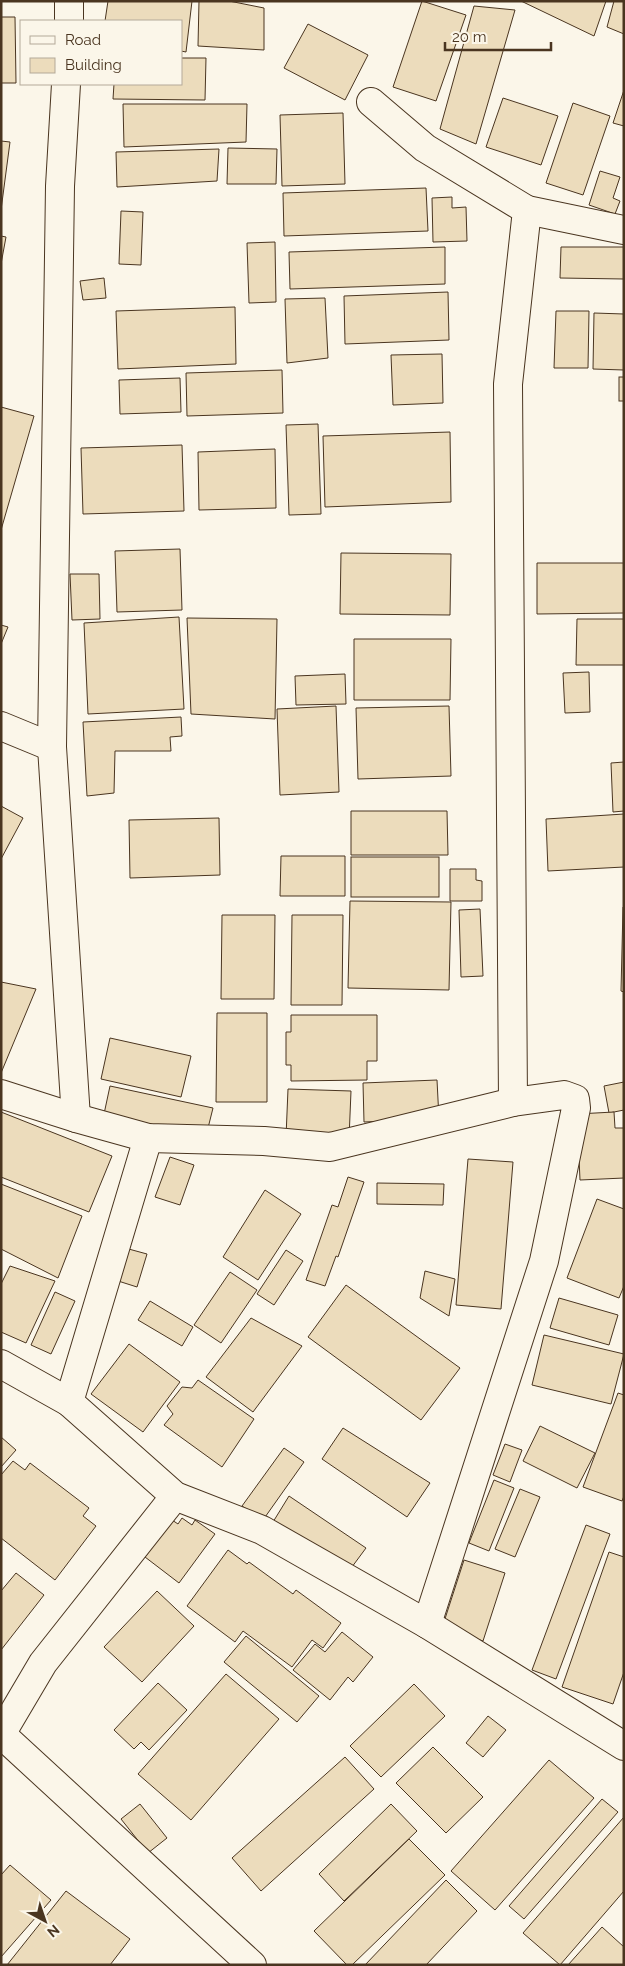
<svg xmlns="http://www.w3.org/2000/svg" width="625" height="1966" font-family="Raleway,sans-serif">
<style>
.building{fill:#ecdcbc;stroke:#4a3520}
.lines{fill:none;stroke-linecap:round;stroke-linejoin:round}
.street-casing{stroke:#4a3520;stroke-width:30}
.street{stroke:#fbf6e9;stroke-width:28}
</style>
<rect width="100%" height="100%" fill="#fbf6e9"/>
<g class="building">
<path d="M108,1H192L186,52L181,51V21H105Z"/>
<path d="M199,1H229L264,8V50L198,46Z"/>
<path d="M422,1L466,15L436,101L393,87Z"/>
<path d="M521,1H606L594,36Z"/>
<path d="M614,1H624V34L607,27Z"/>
<path d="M474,6L515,10L476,144L440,129Z"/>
<path d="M1,17H15L16,83H1Z"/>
<path d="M308,24L368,55L345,100L284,68Z"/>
<path d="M181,58H206L205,100L113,99L114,84H181Z"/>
<path d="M624,90V126L613,123Z"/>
<path d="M503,98L558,116L541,165L486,147Z"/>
<path d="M573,103L610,116L583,195L546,183Z"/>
<path d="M123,104H247L246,142L124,147Z"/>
<path d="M343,113L345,184L282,186L280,115Z"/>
<path d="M1,141L10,142L1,210Z"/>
<path d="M228,148L277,149L276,184H227Z"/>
<path d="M219,149L217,181L117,187L116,152Z"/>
<path d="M600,171L620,177L613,198L620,201L615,214L589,205Z"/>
<path d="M426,188L428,231L284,236L283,193Z"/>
<path d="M452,197V208L466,207L467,241L433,242L432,198Z"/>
<path d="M121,211L143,212L141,265L119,264Z"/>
<path d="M1,236L6,237L1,264Z"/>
<path d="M275,242L276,302L249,303L247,243Z"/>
<path d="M445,247V284L290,289L289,252Z"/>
<path d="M561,247H624V279L560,278Z"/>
<path d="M104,278L106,298L83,300L80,281Z"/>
<path d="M448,292L449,340L345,344L344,296Z"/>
<path d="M325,298L328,358L287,363L285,299Z"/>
<path d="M235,307L236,364L118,369L116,311Z"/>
<path d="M556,311H589L588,368H554Z"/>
<path d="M594,313L624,314V370L593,369Z"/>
<path d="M442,354L443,403L393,405L391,355Z"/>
<path d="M282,370L283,413L187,416L186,373Z"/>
<rect x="619" y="377" width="5" height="24"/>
<path d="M180,378L181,412L120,414L119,380Z"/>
<path d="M1,407L34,416L1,530Z"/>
<path d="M318,424L321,514L289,515L286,425Z"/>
<path d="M450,432L451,502L325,507L323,436Z"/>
<path d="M182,445L184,511L83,514L81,448Z"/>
<path d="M275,449L276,508L199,510L198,452Z"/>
<path d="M180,549L182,610L117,612L115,551Z"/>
<path d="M341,553L451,554L450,615L340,614Z"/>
<path d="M537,563H624V613L537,614Z"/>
<path d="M70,574H99L100,619L72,620Z"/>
<path d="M179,617L184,709L88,714L84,623Z"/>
<path d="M187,618L277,619L275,719L191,714Z"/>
<path d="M577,619H624V665H576Z"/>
<path d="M1,625L8,627L1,644Z"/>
<path d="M354,639H451L450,700H354Z"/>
<path d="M589,672L590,712L565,713L563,673Z"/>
<path d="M345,674L346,704L296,705L295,676Z"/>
<path d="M336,706L339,792L280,795L277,709Z"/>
<path d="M449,706L451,776L358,779L356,708Z"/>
<path d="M181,717L182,736L170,737L171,751H115L114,793L87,796L83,722Z"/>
<path d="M624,762V811L613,812L611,763Z"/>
<path d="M1,806L23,818L1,859Z"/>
<path d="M351,811H447L448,855H351Z"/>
<path d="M624,814V867L548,871L546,819Z"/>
<path d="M219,818L220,875L130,878L129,820Z"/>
<path d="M281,856H345V896H280Z"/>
<rect x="351" y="857" width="88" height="40"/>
<path d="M450,869H476V880L482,881V901H450Z"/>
<path d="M350,901L451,902L449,990L348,988Z"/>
<path d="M623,907H624V992L621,991Z"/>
<path d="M480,909L483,976L461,977L459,910Z"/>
<path d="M222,915H275L274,999H221Z"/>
<path d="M292,915H343L342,1005H291Z"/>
<path d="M1,982L36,989L1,1073Z"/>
<path d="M217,1013H267V1102H216Z"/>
<path d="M291,1015H377V1061H367V1080L291,1081V1065H286V1032H291Z"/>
<path d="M110,1038L191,1056L181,1097L101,1079Z"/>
<path d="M437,1080L439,1119L364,1122L363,1083Z"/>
<path d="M624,1082V1110L609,1113L604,1086Z"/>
<path d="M110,1086L213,1108L206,1136L104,1114Z"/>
<path d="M288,1089L351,1091L349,1139L286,1137Z"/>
<path d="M1,1112L112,1156L89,1212L1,1177Z"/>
<path d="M614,1112L615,1128H624V1178L580,1180L577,1114Z"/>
<path d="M170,1157L194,1165L180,1205L155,1197Z"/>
<path d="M468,1159L513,1162L501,1309L456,1305Z"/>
<path d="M348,1177L364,1182L338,1257L336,1256L325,1286L306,1280L332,1205L338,1207Z"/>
<path d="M377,1183L444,1184L443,1205L377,1204Z"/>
<path d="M1,1184L82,1216L58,1278L1,1249Z"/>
<path d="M265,1190L301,1214L258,1280L223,1257Z"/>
<path d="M597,1199L624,1209V1286L619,1298L567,1278Z"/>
<path d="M125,1248L147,1254L137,1287L115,1280Z"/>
<path d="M286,1250L303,1261L274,1305L257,1294Z"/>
<path d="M10,1266L55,1281L26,1343L1,1332V1284Z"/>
<path d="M425,1271L455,1279L449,1316L420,1298Z"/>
<path d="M230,1272L257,1290L221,1343L194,1325Z"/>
<path d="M346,1285L460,1368L421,1420L308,1337Z"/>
<path d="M55,1292L75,1301L51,1354L31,1345Z"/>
<path d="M559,1298L618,1315L609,1345L550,1328Z"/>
<path d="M150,1301L193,1327L182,1346L138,1320Z"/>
<path d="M251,1318L302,1346L253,1412L206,1377Z"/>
<path d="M544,1335L624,1354L611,1404L532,1385Z"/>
<path d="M129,1344L180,1382L143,1432L91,1394Z"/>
<path d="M198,1380L254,1419L222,1467L164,1425L173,1414L167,1406L182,1387L192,1388Z"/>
<path d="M618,1393L624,1395V1496L622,1501L583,1487Z"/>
<path d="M540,1426L595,1453L577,1488L523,1461Z"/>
<path d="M343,1428L430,1483L407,1517L322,1459Z"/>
<path d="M1,1437L16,1450L1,1467Z"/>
<path d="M505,1444L522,1450L510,1482L493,1475Z"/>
<path d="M284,1448L304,1462L263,1520L242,1506Z"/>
<path d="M13,1461L25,1470L30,1463L89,1508L83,1516L96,1526L55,1580L1,1538V1475Z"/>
<path d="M494,1480L514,1488L489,1551L469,1543Z"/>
<path d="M520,1489L540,1497L515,1557L495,1549Z"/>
<path d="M289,1496L366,1548L346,1575L273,1522Z"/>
<path d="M182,1518L192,1525L195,1520L215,1534L179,1583L145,1557L172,1520L178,1524Z"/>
<path d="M586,1525L610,1534L556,1679L532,1670Z"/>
<path d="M228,1550L247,1564L249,1562L293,1594L296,1590L341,1623L323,1648L312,1640L292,1667L243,1631L235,1642L187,1606Z"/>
<path d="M609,1552L624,1557V1672L613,1704L562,1687Z"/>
<path d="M464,1560L505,1573L483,1641L442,1628Z"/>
<path d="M16,1573L44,1595L1,1650V1591Z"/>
<path d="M157,1591L194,1626L142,1682L104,1647Z"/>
<path d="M342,1632L373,1657L353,1682L348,1677L330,1700L293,1670L315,1644L325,1652Z"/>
<path d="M246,1636L319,1696L297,1722L224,1662Z"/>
<path d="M226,1674L279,1719L191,1820L138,1774Z"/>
<path d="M158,1683L187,1710L149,1750L141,1742L134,1749L114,1730Z"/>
<path d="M414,1684L445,1716L381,1777L350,1746Z"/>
<path d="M488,1716L506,1730L483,1757L466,1743Z"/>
<path d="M433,1747L483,1797L446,1833L396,1783Z"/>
<path d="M345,1757L374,1789L261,1891L232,1858Z"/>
<path d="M549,1760L594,1798L495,1910L451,1871Z"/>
<path d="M602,1799L618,1812L524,1919L509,1906Z"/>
<path d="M140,1804L167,1838L148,1853L121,1819Z"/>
<path d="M391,1804L417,1831L344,1901L319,1874Z"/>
<path d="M624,1817V1891L560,1965L523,1933Z"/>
<path d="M409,1839L445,1875L352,1965H347L314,1931Z"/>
<path d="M10,1865L51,1900L1,1957V1875Z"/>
<path d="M446,1880L477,1911L426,1965H365Z"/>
<path d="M66,1891L130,1939L110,1965H7Z"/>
<path d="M602,1927L624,1947V1965H568Z"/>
</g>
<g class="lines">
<g class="street-casing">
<g id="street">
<path d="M69,1V21"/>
<path d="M66,84L60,186L52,747L76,1118"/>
<path d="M371,102L425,148L527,210L508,384L513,1102"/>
<path d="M527,210L624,230"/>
<path d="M1,726L52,747"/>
<path d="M1,1094L76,1118L148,1138L264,1141L330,1147L513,1102L564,1095L575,1099L576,1108L544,1261L427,1624"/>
<path d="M1,1364L69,1402L175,1496L262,1530L427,1624L624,1746"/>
<path d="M69,1402L148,1138"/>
<path d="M175,1496L43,1663L1,1734L252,1965"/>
</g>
</g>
<use href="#street" class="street"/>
</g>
<rect width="625" height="1966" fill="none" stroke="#4a3520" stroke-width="5"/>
<rect x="20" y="20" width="162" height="65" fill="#fbf6e9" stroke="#b4a999"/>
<rect x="30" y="36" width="25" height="8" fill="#fbf6e9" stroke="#b4a999"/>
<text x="65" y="45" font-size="15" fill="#4a3520">Road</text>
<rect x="30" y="58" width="25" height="15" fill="#ecdcbc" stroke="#b4a999"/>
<text x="65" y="70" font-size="15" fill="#4a3520">Building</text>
<g transform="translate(45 1921) rotate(140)" stroke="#fbf6e9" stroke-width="4" paint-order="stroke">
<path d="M0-4L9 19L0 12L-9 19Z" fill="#4a3520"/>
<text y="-8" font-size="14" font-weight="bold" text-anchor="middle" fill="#4a3520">N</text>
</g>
<path d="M445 42v8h106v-8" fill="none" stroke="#4a3520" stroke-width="2.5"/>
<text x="452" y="42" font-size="15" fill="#4a3520" stroke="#fbf6e9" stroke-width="4" paint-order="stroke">20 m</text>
</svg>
